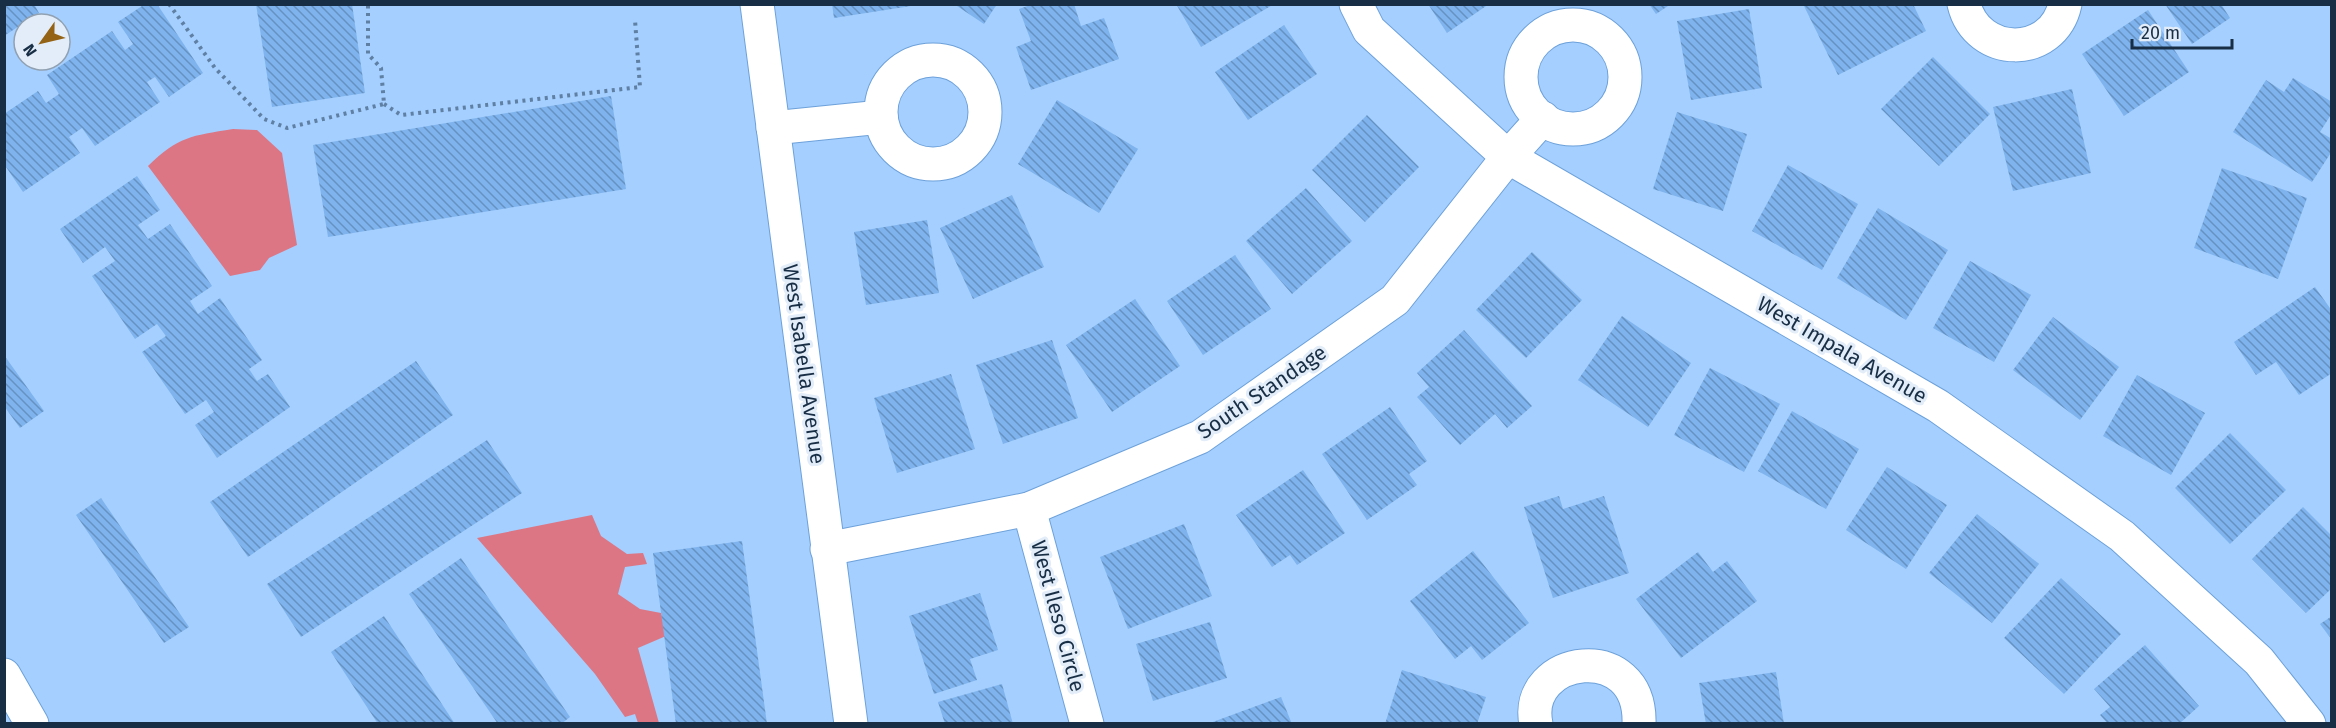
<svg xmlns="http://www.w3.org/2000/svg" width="2336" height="728" font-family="'Fira Sans',sans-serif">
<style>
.green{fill:#dc7685}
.building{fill:url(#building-back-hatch)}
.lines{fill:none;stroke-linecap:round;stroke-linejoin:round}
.minor-casing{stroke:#6da1da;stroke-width:35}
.motorway-casing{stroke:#6da1da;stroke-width:35}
.path{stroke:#5f7fa3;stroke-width:4;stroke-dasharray:3 4.5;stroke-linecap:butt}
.minor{stroke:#fff;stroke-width:33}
.motorway{stroke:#fff;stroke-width:33}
.labels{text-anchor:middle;stroke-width:6;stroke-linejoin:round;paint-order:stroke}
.street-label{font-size:21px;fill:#182e45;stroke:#e2edf9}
</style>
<defs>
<pattern id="building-back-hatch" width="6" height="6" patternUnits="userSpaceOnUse" patternTransform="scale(1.5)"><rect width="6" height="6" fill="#7eb3ed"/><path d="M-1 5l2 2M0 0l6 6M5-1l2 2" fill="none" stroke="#6692c2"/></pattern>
</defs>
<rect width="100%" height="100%" fill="#a4cfff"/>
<g class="green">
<path d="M233,129L257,130L282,153L297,245L269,258L260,270L230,276L148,166C179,136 191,136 233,129Z"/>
<path d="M592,515L601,536L627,554L643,553L647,564L625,567L618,594L640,609L661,613L666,636L638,648L659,723H638L635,714L625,717L595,674L477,538Z"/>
</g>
<g class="building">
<path d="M4,4H34L39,13L4,36Z"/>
<path d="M145,4H157L203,73L169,97L155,77L147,82L160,102L95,146L82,128L69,137L80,153L23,192L4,164V114L38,91L46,103L59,94L47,75L112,31L125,50L133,44L118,22Z"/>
<path d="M256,4H352L365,93L272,107Z"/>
<path d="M832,4H911V6L834,18Z"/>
<path d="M954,4H997L984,24Z"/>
<path d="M1033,4H1074L1081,26L1104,18L1119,59L1031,90L1016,47L1031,41L1019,9Z"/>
<path d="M1176,4H1274L1201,47Z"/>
<path d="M1428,4H1489L1447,33Z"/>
<path d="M1649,4H1671L1656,14Z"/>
<path d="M1803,4H1913L1926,31L1838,75Z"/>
<path d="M2165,4H2221L2230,18L2192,44Z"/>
<path d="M1749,9L1762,88L1691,100L1677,21Z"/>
<path d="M2148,10L2189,72L2124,116L2082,54Z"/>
<path d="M1284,25L1317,74L1248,120L1215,72Z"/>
<path d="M1933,57L1990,114L1939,166L1881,109Z"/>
<path d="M2293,78L2332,102V113L2320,132L2332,139V151L2312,182L2233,132L2266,80L2284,92Z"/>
<path d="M2072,89L2091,173L2013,191L1993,107Z"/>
<path d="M611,96L626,189L328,237L313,145Z"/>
<path d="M1057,100L1138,149L1099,213L1018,164Z"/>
<path d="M1677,112L1747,134L1723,211L1653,189Z"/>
<path d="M1367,115L1419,167L1365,222L1312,170Z"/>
<path d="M1788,165L1858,204L1822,270L1752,231Z"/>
<path d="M2222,168L2307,198L2278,279L2194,248Z"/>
<path d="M137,176L160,210L138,225L148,239L170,224L212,286L190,301L198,314L220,298L262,360L249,369L257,381L268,374L290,407L217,458L195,425L214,412L206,400L185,414L142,352L166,336L157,324L135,339L92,276L115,261L105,247L83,263L60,229Z"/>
<path d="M1306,188L1352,241L1292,294L1246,241Z"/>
<path d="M1012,195L1044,267L973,299L940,228Z"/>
<path d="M1878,208L1948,250L1906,320L1837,278Z"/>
<path d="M927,220L939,293L866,305L854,232Z"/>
<path d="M1532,252L1582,300L1526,358L1476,310Z"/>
<path d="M1235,255L1271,309L1203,355L1167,301Z"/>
<path d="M1970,261L2031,295L1994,362L1933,328Z"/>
<path d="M2315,287L2332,311V373L2299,395L2276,362L2256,375L2234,342Z"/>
<path d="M1135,299L1180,366L1112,412L1066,345Z"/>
<path d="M1622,316L1691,363L1648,427L1578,380Z"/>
<path d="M2053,317L2119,367L2080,420L2013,370Z"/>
<path d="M1464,330L1532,406L1507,428L1495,414L1460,445L1417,397L1429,387L1417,373Z"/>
<path d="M1052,340L1078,418L1003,444L976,365Z"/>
<path d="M4,355L44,411L20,428L4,406Z"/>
<path d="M416,361L453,415L248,557L210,502Z"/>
<path d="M1710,368L1780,404L1744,472L1674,435Z"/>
<path d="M951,374L975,449L897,473L874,398Z"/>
<path d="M2137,375L2205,413L2171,475L2103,436Z"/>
<path d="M1390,407L1427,461L1409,474L1417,485L1367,520L1322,454Z"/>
<path d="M1792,411L1859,449L1826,509L1758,471Z"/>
<path d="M2230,433L2286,490L2230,544L2175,488Z"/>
<path d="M487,440L522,493L301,637L267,584Z"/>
<path d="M1887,467L1947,505L1906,569L1846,530Z"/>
<path d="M1303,470L1345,533L1297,565L1290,555L1272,567L1236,515Z"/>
<path d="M1559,496L1563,509L1604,496L1629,573L1553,598L1524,507Z"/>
<path d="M101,498L189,627L164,643L76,515Z"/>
<path d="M2303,507L2332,536V588L2306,613L2252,559Z"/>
<path d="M1977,514L2039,564L1992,623L1929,573Z"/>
<path d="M1184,524L1212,596L1128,629L1100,557Z"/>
<path d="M742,541L767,724H676L653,553Z"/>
<path d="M1473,551L1529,623L1482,660L1471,646L1455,659L1410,601Z"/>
<path d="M1698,552L1713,572L1727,561L1757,601L1681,658L1636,599Z"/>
<path d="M461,558L570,717L561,724H498L409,594Z"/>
<path d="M2061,578L2121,634L2064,694L2004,638Z"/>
<path d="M980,593L998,650L970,659L977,680L934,694L909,616Z"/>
<path d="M384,616L455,724H378L331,652Z"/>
<path d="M2332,616V640L2320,624Z"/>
<path d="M1210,622L1227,678L1153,701L1136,644Z"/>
<path d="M2145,645L2199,706L2179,724H2108L2100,715L2110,707L2094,689Z"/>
<path d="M1402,670L1486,697L1477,724H1385Z"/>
<path d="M1776,672L1784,724H1706L1699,683Z"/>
<path d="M1002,684L1013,724H945L938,702Z"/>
<path d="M1281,697L1292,724H1210V723Z"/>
</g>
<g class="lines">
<g class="minor-casing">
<g id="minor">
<path d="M757,4L851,724"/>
<path d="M1356,4L1369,30L1508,157L1938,406L2122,536L2259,661L2309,724"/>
<path d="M1964,4C1977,58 2053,59 2065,4"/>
<circle cx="1573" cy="77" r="52"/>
<circle cx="933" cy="112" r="52"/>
<path d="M773,128L881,117"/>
<path d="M1029,509L1087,724"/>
<path d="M827,549L1029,509L1200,437L1395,300L1508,157L1543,118"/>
<path d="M1536,724C1522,655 1642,638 1639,724"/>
</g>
</g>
<g class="motorway-casing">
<path id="motorway" d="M4,675L32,724"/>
</g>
<g class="path">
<path d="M169,4L215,68L264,119L287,128L384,104L381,68L368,54V4"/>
<path d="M384,104L401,115L640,87L635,20"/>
</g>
<use href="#minor" class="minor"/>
<use href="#motorway" class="motorway"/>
</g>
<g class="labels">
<g class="street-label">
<text transform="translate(1842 350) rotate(30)" y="7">West Impala Avenue</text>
<text transform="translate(804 364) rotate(82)" y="7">West Isabella Avenue</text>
<text transform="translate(1262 392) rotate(-34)" y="7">South Standage</text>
<text transform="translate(1058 616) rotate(75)" y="7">West Ileso Circle</text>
</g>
</g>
<rect width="2336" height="728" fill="none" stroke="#182e45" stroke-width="12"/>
<g transform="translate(42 42) rotate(236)"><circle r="28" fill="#e2edf9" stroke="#91a1b1" stroke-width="1.5"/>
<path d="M0-4.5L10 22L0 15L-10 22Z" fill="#956315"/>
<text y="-9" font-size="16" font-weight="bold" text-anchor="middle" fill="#182e45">N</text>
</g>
<path d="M2132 39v9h100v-9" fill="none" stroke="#182e45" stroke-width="3"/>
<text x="2141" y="39" font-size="18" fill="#182e45" stroke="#e2edf9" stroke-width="4.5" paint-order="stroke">20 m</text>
</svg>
